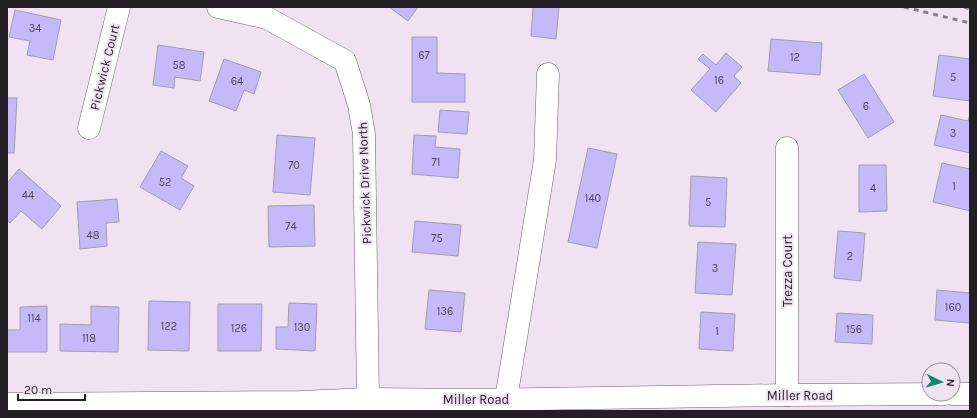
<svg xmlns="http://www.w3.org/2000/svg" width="977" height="418" font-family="Karla,sans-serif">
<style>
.building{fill:#c6b9f9;stroke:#a09dae}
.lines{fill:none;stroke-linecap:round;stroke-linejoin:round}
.minor-casing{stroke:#6c606d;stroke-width:23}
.minor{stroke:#fff;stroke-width:22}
.rail{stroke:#897f89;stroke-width:3;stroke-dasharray:5 5;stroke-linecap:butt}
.labels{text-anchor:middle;stroke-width:4;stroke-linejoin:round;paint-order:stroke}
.number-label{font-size:11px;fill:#4c465a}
.street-label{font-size:13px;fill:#241f25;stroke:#f1e2f1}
</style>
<rect width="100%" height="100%" fill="#f1e2f1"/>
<g class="building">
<path d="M389,7H418L408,21Z"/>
<path d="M533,7H559L556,39L531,36Z"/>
<path d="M15,10L61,20L53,60L27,55L30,41L9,37Z"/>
<path d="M412,37H437V73L465,74V102H412Z"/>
<path d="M771,39L822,43L820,75L768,71Z"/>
<path d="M158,45L204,52L200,81L175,77L174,88L153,85Z"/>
<path d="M726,53L742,67L734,76L741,83L716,112L691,90L710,69L698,59L703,54L716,65Z"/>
<path d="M939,55L970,59V101L933,96Z"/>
<path d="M224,59L261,72L254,94L244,90L236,111L209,101Z"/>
<path d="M864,74L894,122L868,138L838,90Z"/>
<path d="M7,98H17L14,153H7Z"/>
<path d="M440,110L469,112L467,134L438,132Z"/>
<path d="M970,114V153L934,145L941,115L968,121Z"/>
<path d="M277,135L315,138L310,195L273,192Z"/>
<path d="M414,135L436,136L435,147L460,149L458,178L412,174Z"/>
<path d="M588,148L617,154L597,248L568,242Z"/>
<path d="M161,151L188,166L181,178L194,186L180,210L140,187Z"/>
<path d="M942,163L970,169V211L933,202Z"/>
<path d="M859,165H886L887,211L859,212Z"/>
<path d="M19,169L61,206L42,229L21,211L10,223L7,220V183Z"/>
<path d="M691,176L727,178L725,227L689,226Z"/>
<path d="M117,199L119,222L106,223L107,246L80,249L77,202Z"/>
<path d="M314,205L315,246L269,247L268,206Z"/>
<path d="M415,221L461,225L458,256L412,252Z"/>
<path d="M838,231L865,233L861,281L834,278Z"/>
<path d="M698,242L736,244L732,295L695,293Z"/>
<path d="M429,290L465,293L461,332L425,329Z"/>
<path d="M937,290L970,293V323L935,320Z"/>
<path d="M149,301L190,302L189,351L148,350Z"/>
<path d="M289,303L317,304L315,351L276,349V327H288Z"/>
<path d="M218,304H262L261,351H218Z"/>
<path d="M47,306V352H7V330H20V307Z"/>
<path d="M91,306L119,307L118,352L60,351V324L91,325Z"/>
<path d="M701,312L735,314L733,351L699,349Z"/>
<path d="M837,313L873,315L872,344L835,342Z"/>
</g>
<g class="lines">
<g class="minor-casing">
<g id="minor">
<path d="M218,7L267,18L345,61L359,105L364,134L368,399"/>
<path d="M89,128L119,7"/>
<path d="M787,148V395"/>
<path d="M953,394H970"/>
<path d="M506,399L545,160L548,74"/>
<path d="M7,404L301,402L368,399L479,400L787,395L945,394"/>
</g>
</g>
<use href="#minor" class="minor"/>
<g class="rail">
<path d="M904,7L970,23"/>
<path d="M964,7L970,9"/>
</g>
</g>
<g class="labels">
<g class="number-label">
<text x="35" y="32">34</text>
<text x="424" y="59">67</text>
<text x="795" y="61">12</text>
<text x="179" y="69">58</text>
<text x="953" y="81">5</text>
<text x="719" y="84">16</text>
<text x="237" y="85">64</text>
<text x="866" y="110">6</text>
<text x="953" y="137">3</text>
<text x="436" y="166">71</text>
<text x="294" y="169">70</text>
<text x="165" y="186">52</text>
<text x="954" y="190">1</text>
<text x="873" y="192">4</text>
<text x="28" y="199">44</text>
<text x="593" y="202">140</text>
<text x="708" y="206">5</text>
<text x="291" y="230">74</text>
<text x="93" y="239">48</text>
<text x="437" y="242">75</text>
<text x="850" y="260">2</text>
<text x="715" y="272">3</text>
<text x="953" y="311">160</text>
<text x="445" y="315">136</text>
<text x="34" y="322">114</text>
<text x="169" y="330">122</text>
<text x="302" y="331">130</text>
<text x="239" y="332">126</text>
<text x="854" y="333">156</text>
<text x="717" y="335">1</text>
<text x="89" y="342">118</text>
</g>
<g class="street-label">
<text transform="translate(104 67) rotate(-76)" y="5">Pickwick Court</text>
<text transform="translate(364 183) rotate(-92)" y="5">Pickwick Drive North</text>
<text transform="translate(787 271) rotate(-90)" y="5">Trezza Court</text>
<text x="800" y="400">Miller Road</text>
<text x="476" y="404">Miller Road</text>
</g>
</g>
<rect width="977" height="418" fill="none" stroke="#241f25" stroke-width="16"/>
<g transform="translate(941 382) rotate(95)"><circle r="19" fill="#f1e2f1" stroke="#9f949f"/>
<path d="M0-3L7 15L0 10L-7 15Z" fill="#09886b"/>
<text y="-6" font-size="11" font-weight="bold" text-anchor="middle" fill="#241f25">N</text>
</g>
<path d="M18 394v6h67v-6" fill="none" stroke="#241f25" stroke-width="2"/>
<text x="24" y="394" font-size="12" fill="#241f25" stroke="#f1e2f1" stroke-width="3" paint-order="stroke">20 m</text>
</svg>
